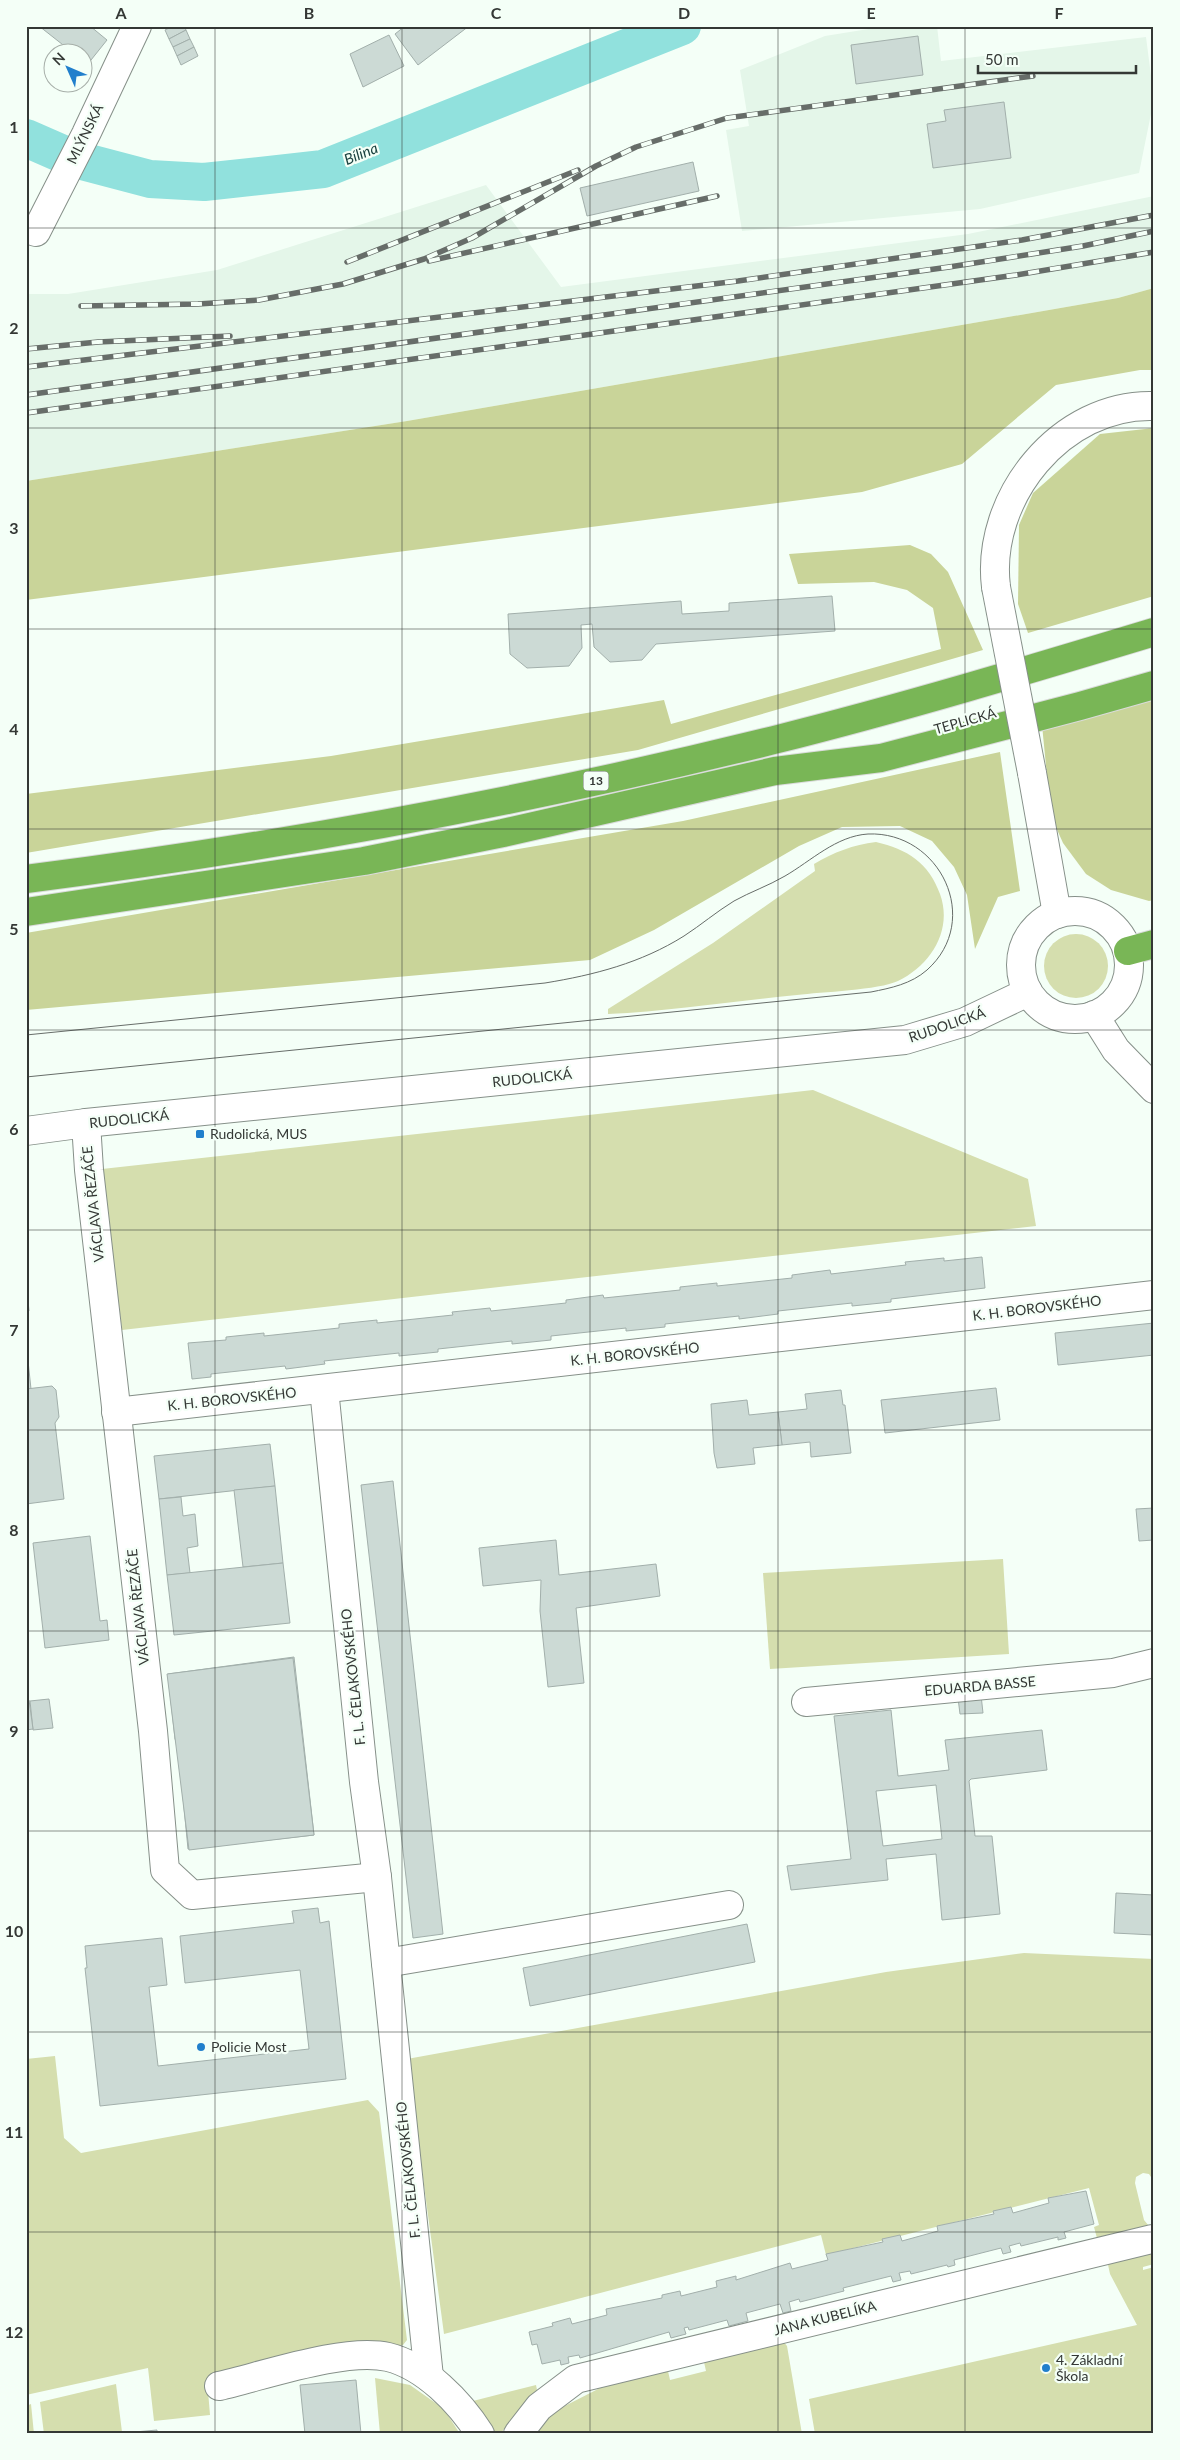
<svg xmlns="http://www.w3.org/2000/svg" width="1180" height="2460" font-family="Lato,sans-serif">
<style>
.built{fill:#e4f6e9}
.green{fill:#d5deae}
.forest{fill:#c9d499}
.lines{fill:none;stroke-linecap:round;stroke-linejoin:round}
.river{stroke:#91e1dd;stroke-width:38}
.building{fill:#ccdad5;stroke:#a2afab;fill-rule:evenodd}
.minor-casing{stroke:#869089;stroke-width:30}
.highway-casing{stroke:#dadbdb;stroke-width:30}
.minor{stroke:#fff;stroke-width:28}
.highway{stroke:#79b656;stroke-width:28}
.tram{stroke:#676d69;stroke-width:1}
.rail-casing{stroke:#676d69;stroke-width:5.5}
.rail{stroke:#f4fff7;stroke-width:4;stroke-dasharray:11;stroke-linecap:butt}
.minor-bridge-casing{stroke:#869089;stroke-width:30;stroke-linecap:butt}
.minor-bridge{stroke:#fff;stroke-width:28}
.grid{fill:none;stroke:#343835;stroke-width:1;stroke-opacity:0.55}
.poi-dot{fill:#217fcc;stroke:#f4fff7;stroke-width:2}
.labels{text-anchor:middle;stroke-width:4.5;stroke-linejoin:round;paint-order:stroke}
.shield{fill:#f4fff7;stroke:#6e746f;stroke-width:1}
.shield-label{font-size:12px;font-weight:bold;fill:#343835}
.street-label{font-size:14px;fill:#343835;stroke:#f4fff7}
.poi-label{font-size:14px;fill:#343835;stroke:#f4fff7;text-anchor:start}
.water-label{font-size:15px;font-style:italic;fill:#1b4240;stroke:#f4fff7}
.neatline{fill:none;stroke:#343835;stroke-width:2}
.grid-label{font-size:16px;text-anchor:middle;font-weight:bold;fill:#343835}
</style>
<rect width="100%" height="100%" fill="#f4fff7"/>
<g class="built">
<path d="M887,26H937L941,61L1146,37L1154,99L1139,173L980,209L742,231L726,130L749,126L740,70L825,36Z"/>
<path d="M486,185L561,287L968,234L1154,196V288L1118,298L407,421L26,481V294H68L217,270Z"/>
</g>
<g class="green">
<path d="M876,842C907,849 929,863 940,894C953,930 931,965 898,981C879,990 821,992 797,995C734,1001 671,1011 608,1014V1009L713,943L815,871L814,864C834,852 853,845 876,842Z"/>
<circle cx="1076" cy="966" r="32"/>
<path d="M813,1090L1028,1179L1036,1226L122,1330L102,1169Z"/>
<path d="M1003,1559L1009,1654L770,1669L763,1573Z"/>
<path d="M1024,1953L1154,1959V2171L1151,2172L1153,2180L1149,2174L1143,2173L1136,2177L1135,2183L1144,2220L1149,2226L1098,2242L1094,2227L1099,2225L1089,2188L826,2255L821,2235L444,2334L407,2059L886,1972Z"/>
<path d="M55,2056L64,2138L81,2153L368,2100L379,2112L407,2340L403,2345L388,2347L353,2345L207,2379L210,2415L154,2421L148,2368L26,2395V2059Z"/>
<path d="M1150,2248L1154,2264L1143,2267V2270L1154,2267V2434H815L809,2399L1137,2325L1110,2274L1107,2260Z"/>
<path d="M783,2341L787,2346L802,2434H536L551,2413L600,2388L668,2371L670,2380L706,2371L704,2362Z"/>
<path d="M375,2378L410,2385L444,2409L460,2434H380Z"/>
<path d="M116,2384L122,2432L44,2434L40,2402Z"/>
<path d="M536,2385L537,2390L500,2434H495L473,2401Z"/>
<path d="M31,2404L34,2434H26V2406Z"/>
</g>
<g class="forest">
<path d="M1154,288V370H1140L1056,385L962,464L862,492L26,600V481L407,421L1118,298Z"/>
<path d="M1154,428V596L1028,633L1018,604L1019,525L1033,493L1100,434Z"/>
<path d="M910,545L931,554L948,572L983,650L638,750L26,853V794L331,756L664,700L671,724L941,649L933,608L907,590L874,582L798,584L789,554Z"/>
<path d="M1154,695V900L1149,901L1111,890L1086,874L1063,843L1051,816L1042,725Z"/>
<path d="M1000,752L1020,891L998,897L975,949L967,895L954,867L932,841L900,826L842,827L799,846L654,930L590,960L26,1010V933L683,821Z"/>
</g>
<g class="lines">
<path class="river" d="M26,138L74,159L150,179L204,182L323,169L682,26"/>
</g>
<g class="building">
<path d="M39,26H90L107,40L87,65L82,61V52H72Z"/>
<path d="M173,26H184L186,30L169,39L165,30Z"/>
<path d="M405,26H469L418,65L395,34Z"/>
<path d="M186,30L190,39L173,47L169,39Z"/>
<path d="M389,35L404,66L363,87L350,54Z"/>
<path d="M918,36L923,75L856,84L851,45Z"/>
<path d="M190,39L194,47L177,56L173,47Z"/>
<path d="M194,47L198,56L181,65L177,56Z"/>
<path d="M1004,102L1011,158L933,168L927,124L946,121L944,110Z"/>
<path d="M693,162L699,191L587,216L580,188Z"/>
<path d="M832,596L835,631L656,644L642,660L610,662L594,647L592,624L581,625L582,648L569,666L527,668L510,654L508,614L681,601L682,614L729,611V603Z"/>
<path d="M982,1257L985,1288L891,1299V1302L852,1306V1303L778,1311V1314L739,1319V1316L665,1324V1327L626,1331V1328L551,1336V1340L512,1344V1341L438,1349V1352L399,1356V1353L324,1361L325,1364L286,1369L285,1366L211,1374V1377L192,1379L188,1343L226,1340V1337L264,1333V1336L339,1328V1324L377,1320V1323L453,1315L452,1312L490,1308L491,1311L566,1303V1300L603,1295L604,1298L680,1290V1287L717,1283V1286L792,1278V1275L830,1270L831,1274L906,1265L905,1262L944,1258V1261Z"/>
<path d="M26,1281L29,1311L26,1312Z"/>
<path d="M1154,1323V1355L1058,1365L1055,1333Z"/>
<path d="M26,1342L31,1389H26Z"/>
<path d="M52,1386L56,1390L59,1417L55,1423L64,1499L26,1504V1389Z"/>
<path d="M996,1388L1000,1420L885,1433L881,1400Z"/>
<path d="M841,1390L843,1405H845L851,1453L811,1457L810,1442L782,1445L778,1412L807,1409L805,1394Z"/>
<path d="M747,1400L749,1415L778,1412L782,1445L753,1448L755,1464L717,1468L714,1453L711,1404Z"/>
<path d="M270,1444L275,1486L159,1499L154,1456Z"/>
<path d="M393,1481L443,1934L413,1938L361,1485Z"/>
<path d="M275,1486L283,1563L243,1567L234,1490Z"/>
<path d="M181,1497L183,1516L195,1514L198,1546L187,1548L190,1573L167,1575L159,1499Z"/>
<path d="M1154,1508V1540L1139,1541L1136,1509Z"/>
<path d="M90,1536L100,1621L107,1620L109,1640L45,1648L33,1543Z"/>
<path d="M556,1540L559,1575L656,1564L660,1596L576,1608L584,1683L548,1687L540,1611L541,1580L483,1586L479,1548Z"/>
<path d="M283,1563L290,1623L174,1635L167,1575Z"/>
<path d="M294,1657L314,1835L188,1849L178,1745L175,1739L168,1674Z"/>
<path d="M293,1658L314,1835L189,1850L167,1674Z"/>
<path d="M981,1695L983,1713L960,1714L958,1698Z"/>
<path d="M49,1699L53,1728L33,1730L30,1701Z"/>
<path d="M26,1700H29L33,1729L26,1730Z"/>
<path d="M891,1710L898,1776L949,1770L945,1740L1042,1730L1047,1770L971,1779L969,1781L975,1836H992L1000,1914L942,1920L936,1854L886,1859L888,1880L791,1890L787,1866L851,1859L834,1716ZM936,1785L942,1839L883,1846L876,1791Z"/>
<path d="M1116,1893L1154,1895V1935L1114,1933Z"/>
<path d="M318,1908L320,1923L329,1921L346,2079L100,2106L85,1968H87L85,1946L162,1938L167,1985L149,1987L158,2066L309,2049L300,1970L185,1983L180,1936L294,1923L292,1911Z"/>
<path d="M747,1924L755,1962L530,2006L523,1968Z"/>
<path d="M1086,2191L1094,2224L1064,2232L1066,2238L1058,2240V2237L1021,2246L1020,2243L1009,2246L1011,2252L1003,2254L1001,2248L954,2260L955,2265L948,2267L947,2265L911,2274L910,2271L899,2273L901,2280L893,2282L891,2276L843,2288L844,2291L800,2302L799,2299L789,2302L791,2311L783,2313L780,2304L746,2313L748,2321L729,2326L727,2320L689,2330L688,2327L684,2328L686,2334L671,2338L669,2332L580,2358L579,2355L568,2357L569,2363L561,2365L560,2360L542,2364L537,2344L532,2345L529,2332L553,2326L552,2323L570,2318L572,2324L607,2315L606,2309L662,2298V2295L680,2291L681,2296L717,2287L716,2281L736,2276V2280L790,2263L792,2269L828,2260L826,2254L883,2242L882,2239L900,2235L902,2241L938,2231L937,2226L994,2214L993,2211L1011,2207L1013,2213L1049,2203L1048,2198Z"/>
<path d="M356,2380L361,2434H305L300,2385Z"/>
<path d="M157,2430V2434H113Z"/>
</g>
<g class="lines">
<g class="minor-casing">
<g id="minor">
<path d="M26,229L36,232L86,134L137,26"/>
<path d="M996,587C985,498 1061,403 1154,406"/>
<path d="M1032,773L1057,914"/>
<circle cx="1075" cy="965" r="54"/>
<path d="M1094,1015L1116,1050L1154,1089"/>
<path d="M86,1123L89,1170L153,1731L165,1870L192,1895L377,1877"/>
<path d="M26,1131L86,1123L905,1040L965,1022L1028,992"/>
<path d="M324,1389L364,1782L377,1877L429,2377"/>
<path d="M116,1412L1154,1295"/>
<path d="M806,1702L1113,1673L1154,1663"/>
<path d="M386,1963L729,1905"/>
<path d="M219,2386C263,2376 345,2347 388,2357C425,2366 460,2402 480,2434"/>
<path d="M518,2434L539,2407L576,2379L1152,2239"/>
</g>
</g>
<g class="highway-casing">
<g id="highway">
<path d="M26,879C278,847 528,801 774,740C902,708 1028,670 1154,632"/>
<path d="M26,912L364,861L503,833L775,771L881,758L1080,706L1154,685"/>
<path d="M1128,951L1154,944"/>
</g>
</g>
<use href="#minor" class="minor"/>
<use href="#highway" class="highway"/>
<path class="tram" d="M26,1035L545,983C594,975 641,963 684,936C701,925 716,912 734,901C750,892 768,886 785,876C811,861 836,836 868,834C940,831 983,920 927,970C911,984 891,988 871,992L26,1077"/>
<g class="rail-casing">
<g id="rail">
<path d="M429,261L717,196"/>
<path d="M347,262L578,170"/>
<path d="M81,306L198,304L259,300L343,284L424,259L472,238L596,166L636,147L727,118L1033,76"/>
<path d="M26,349L98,342L230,336"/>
<path d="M26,367L738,281L1022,240L1154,215"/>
<path d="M26,395L949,267L1083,246L1154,231"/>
<path d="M26,413L1016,275L1154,252"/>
</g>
</g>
<use href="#rail" class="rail"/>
<g class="minor-bridge-casing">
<path id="minor-bridge" d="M996,587L1032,773"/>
</g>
<use href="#minor-bridge" class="minor-bridge"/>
</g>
<path class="grid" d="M215,26V2434M402,26V2434M590,26V2434M778,26V2434M965,26V2434M26,228H1154M26,428H1154M26,629H1154M26,829H1154M26,1030H1154M26,1230H1154M26,1430H1154M26,1631H1154M26,1831H1154M26,2032H1154M26,2232H1154"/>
<g class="poi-dot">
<rect x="195" y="1129" width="10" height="10" rx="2.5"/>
<circle cx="201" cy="2047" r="5"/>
<circle cx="1046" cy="2368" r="5"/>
</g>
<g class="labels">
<rect class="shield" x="583.5" y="771.5" width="25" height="19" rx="4"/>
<g class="shield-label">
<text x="596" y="785">13</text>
</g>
<g class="street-label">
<text transform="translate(85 134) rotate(-64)" y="5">MLÝNSKÁ</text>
<text transform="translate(965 721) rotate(-16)" y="5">TEPLICKÁ</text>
<text transform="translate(947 1025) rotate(-19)" y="5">RUDOLICKÁ</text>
<text transform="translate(532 1078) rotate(-6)" y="5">RUDOLICKÁ</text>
<text transform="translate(129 1119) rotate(-6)" y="5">RUDOLICKÁ</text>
<text transform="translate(93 1204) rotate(-96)" y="5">VÁCLAVA ŘEZÁČE</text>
<text transform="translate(1037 1308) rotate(-7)" y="5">K. H. BOROVSKÉHO</text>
<text transform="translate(635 1354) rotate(-6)" y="5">K. H. BOROVSKÉHO</text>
<text transform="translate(232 1399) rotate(-6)" y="5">K. H. BOROVSKÉHO</text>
<text transform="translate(138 1607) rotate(-96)" y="5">VÁCLAVA ŘEZÁČE</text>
<text transform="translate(353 1677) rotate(-96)" y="5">F. L. ČELAKOVSKÉHO</text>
<text transform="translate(980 1686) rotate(-5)" y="5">EDUARDA BASSE</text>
<text transform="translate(408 2170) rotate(-96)" y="5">F. L. ČELAKOVSKÉHO</text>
<text transform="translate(825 2318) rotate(-14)" y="5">JANA KUBELÍKA</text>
</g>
<g class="poi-label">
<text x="210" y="1139">Rudolická, MUS</text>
<text x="211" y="2052">Policie Most</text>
<text x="1056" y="2365">4. Základní<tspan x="1056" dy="16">Škola</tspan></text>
</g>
<g class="water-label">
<text transform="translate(361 154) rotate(-22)" y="5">Bílina</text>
</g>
</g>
<rect width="1180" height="2460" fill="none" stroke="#f4fff7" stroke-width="55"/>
<g transform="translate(68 68) rotate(315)"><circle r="24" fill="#f4fff7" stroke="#a7afa9"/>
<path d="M0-4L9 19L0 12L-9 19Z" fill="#217fcc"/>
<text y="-8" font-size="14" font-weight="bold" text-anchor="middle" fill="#343835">N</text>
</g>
<path d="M978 65v8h158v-8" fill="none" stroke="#343835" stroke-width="2.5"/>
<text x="985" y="65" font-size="15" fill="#343835" stroke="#f4fff7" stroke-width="4" paint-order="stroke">50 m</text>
<rect x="28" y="28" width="1124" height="2404" class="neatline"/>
<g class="grid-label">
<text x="121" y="19">A</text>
<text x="309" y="19">B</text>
<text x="496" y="19">C</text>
<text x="684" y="19">D</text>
<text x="871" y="19">E</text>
<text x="1059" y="19">F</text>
<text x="14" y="133">1</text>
<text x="14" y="334">2</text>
<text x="14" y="534">3</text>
<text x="14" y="735">4</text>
<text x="14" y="935">5</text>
<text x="14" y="1135">6</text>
<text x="14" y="1336">7</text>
<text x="14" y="1536">8</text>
<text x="14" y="1737">9</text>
<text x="14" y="1937">10</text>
<text x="14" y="2138">11</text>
<text x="14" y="2338">12</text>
</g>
</svg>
